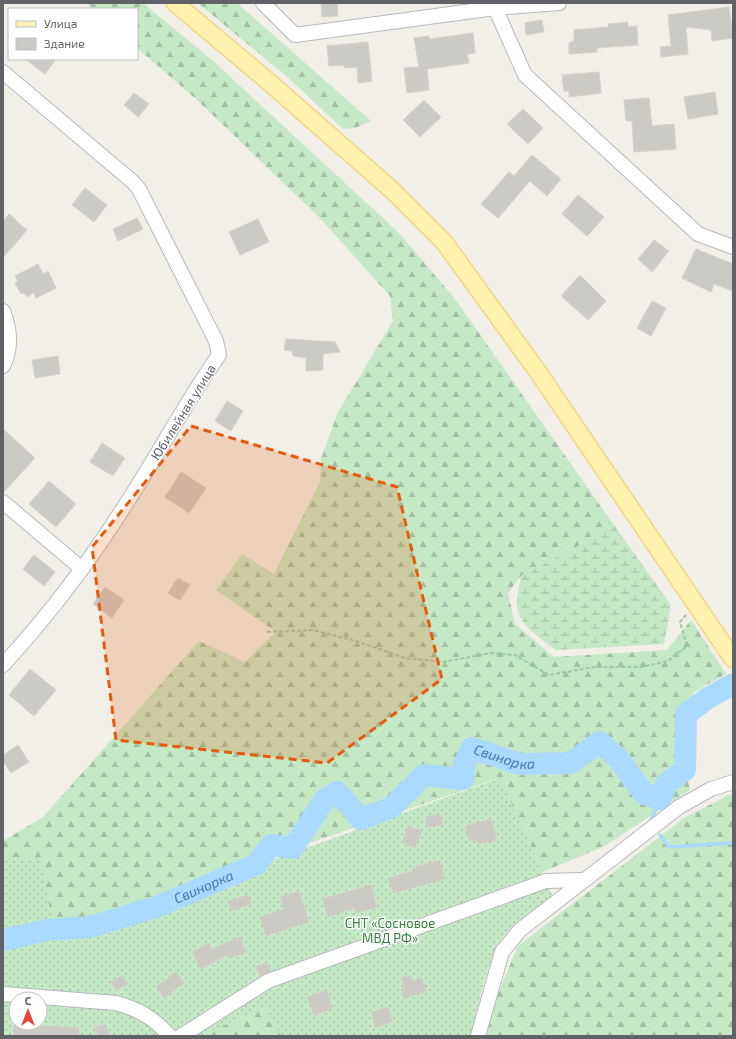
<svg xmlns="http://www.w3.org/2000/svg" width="736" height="1039" font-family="'Exo 2',sans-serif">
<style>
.forest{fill:url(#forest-firs)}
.wetland{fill:url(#wetland-marsh)}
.garden{fill:url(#garden-dots);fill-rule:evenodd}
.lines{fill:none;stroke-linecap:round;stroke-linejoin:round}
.stream{stroke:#aadaff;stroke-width:3.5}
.river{stroke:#aadaff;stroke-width:22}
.building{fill:#cccac5;stroke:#d6d1c6}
.minor-casing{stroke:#b5b8bc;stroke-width:16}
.major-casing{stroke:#f2c960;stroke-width:19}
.path{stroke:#9cc7a9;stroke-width:2;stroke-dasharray:4 2;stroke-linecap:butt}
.minor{stroke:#fff;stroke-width:14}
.major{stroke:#fff2af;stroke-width:17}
.marked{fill:#e8590c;fill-opacity:0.2;stroke:#e8590c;stroke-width:3;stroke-dasharray:8 5;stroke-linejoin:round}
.labels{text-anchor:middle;stroke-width:3;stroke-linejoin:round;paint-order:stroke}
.street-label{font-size:13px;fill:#5f6368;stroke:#fff}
.park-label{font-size:13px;fill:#348238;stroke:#fff}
.water-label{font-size:14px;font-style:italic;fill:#4174aa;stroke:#fff}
</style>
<defs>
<pattern id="forest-firs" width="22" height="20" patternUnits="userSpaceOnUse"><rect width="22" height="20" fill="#c5e8c5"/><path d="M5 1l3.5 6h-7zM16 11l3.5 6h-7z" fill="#a3c0a4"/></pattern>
<pattern id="wetland-marsh" width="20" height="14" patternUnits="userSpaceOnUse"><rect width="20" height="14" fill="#c5e8c5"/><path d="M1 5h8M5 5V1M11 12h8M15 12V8" fill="none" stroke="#a3c0a4"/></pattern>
<pattern id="garden-dots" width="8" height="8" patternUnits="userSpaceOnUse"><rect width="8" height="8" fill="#c5e8c5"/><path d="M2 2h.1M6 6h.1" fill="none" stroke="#a3c0a4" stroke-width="1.8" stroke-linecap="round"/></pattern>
</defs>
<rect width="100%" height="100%" fill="#f1efe8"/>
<g class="forest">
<path d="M86,3H143L213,61L399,233L455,299L611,521L577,547L522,575L508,593L515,624L554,657L667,650L691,620L726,674L694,692L677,731L690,790L603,847L542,872L499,778L225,872L75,957L3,980V841L43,817L199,641L245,662L276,632L216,590L242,554L274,574L320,482L321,459L337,414L393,321L390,296L319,217L197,100L137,48V9H93Z"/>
<path d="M198,3H237L371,121L355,128L343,129L285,75Z"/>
<path d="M733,793V1036H480L518,946L684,818Z"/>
<path d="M277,999L297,1036H196Z"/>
</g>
<path class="wetland" d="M611,521L671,605L664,644L556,650C524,626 508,618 522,575L577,547Z"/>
<path class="garden" d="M500,778L554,899C541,908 521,917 511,928C487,952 479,1004 471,1036H281L265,1006L201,1036H3V858L40,860L56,938ZM16,999H40V1023H16Z"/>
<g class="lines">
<g class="stream">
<path d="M650,823L660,799"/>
<path d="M660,835L669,847L733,843"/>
</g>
<path class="river" id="s1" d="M3,940L47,930L90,927L159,906L257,864L271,845L293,848L324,800L337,792L361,819L392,807L424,775L463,779L464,764L472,748L520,764L571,763L599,742L618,758L644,794L660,799L666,784L685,770L686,714L708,698L733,684"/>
</g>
<g class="building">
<path d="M321,3H337L338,16L322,17Z"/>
<path d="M729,7L733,38L712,41L711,30L686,27L688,54L661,57L660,47L671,46L668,15Z"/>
<path d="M542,20L544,32L526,35L525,23Z"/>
<path d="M628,22V27L637,26L638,45L597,48V52L569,54V43L574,41V30L609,27L608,24Z"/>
<path d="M473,33L475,53L467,54L469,63L427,69L429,90L407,93L404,68L419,67L414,38L429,36L430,39Z"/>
<path d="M368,42L372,81L358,83L357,67L344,68V65L329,66L327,46Z"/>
<path d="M25,59H56L45,74Z"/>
<path d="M599,72L601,93L569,97V91H564L562,75Z"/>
<path d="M715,92L718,114L688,119L684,97Z"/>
<path d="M134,93L149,104L138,117L124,105Z"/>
<path d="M649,98L652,126L674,124L676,149L634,152L632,121H626L624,100Z"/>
<path d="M424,100L441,117L420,137L403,120Z"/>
<path d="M523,109L543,128L528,144L507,124Z"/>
<path d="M532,155L561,179L547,196L530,181L498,218L481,204L509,172L514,176Z"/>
<path d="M85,188L107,205L94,222L72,205Z"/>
<path d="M578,195L604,217L587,236L562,214Z"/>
<path d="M9,214L27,230L3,258V221Z"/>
<path d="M137,218L143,229L118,241L113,229Z"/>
<path d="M258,219L269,242L240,255L229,232Z"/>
<path d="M654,240L669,251L652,272L638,259Z"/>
<path d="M696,249L733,264V291L714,284L711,292L682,278Z"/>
<path d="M38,264L43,274L48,271L56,288L36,298L34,293L27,297L24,293L21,294L15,283L18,281L15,276Z"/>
<path d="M580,275L606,301L588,320L561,296Z"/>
<path d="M652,301L666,308L651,336L637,328Z"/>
<path d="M286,339L335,342L340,352L323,354V370L306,371V358L293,356L292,351L284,350Z"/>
<path d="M58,356L60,374L35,378L32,360Z"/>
<path d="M227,401L243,411L231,431L215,421Z"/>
<path d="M3,429L35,458L3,493Z"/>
<path d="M102,443L125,458L113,476L90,462Z"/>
<path d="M181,472L206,488L189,513L165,497Z"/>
<path d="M49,481L76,504L56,527L29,504Z"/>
<path d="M34,555L55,572L44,586L23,569Z"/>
<path d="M178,578L190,585L180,600L168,593Z"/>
<path d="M105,587L124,600L112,618L93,604Z"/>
<path d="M30,669L56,690L34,716L9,695Z"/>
<path d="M18,745L29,762L11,773L3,761V755Z"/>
<path d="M441,814L442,825L427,827L425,817Z"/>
<path d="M491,819L497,840L479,844L476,840L469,841L465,826Z"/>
<path d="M408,826L422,831L415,848L402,843Z"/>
<path d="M440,860L445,879L393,893L388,878L416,870L415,867Z"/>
<path d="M371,885L377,907L356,913L354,908L328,917L322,899Z"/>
<path d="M299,891L309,922L266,936L260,917L284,909L280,897Z"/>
<path d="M248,895L251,904L232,911L228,901Z"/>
<path d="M240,937L246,952L229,959L227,955L201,969L192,952L209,943L212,949Z"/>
<path d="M267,962L271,971L260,976L255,967Z"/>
<path d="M176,972L184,983L164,998L156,987Z"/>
<path d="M122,975L128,984L116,991L111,982Z"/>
<path d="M411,975L413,981L422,978L426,991L404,999L401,989L405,988L401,978Z"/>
<path d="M326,990L333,1008L314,1016L307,997Z"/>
<path d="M388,1007L392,1022L375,1027L371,1012Z"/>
<path d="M15,1023H36V1025L79,1028V1036H13Z"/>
<path d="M106,1024L110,1036H98L95,1027Z"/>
</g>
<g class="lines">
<g class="minor-casing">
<g id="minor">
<path d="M263,3L295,35L495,8L559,3"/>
<path d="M495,8L525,75L698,234L733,247"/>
<path d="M3,72L133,182L139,189L216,341L219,355C185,403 158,455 126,504C90,561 49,615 3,665"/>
<path d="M3,311C10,328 12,349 3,366"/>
<path d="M3,502L82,569"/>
<path d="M3,994L116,1003C141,1010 153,1018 170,1036"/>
<path d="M181,1036L268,981L546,881L582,880"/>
<path d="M478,1036L502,952L520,930L679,807L711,789L733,782"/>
</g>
</g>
<g class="major-casing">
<path id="major" d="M175,3L269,82L393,191L444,242L538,372L733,659"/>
</g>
<path class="path" d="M267,632L313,630L356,641L405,658L443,662L491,653L515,655L549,675L594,667H641L668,661L687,646L680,622L686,615"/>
<use href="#minor" class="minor"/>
<use href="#major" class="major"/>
</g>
<path class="marked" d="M191,426L397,487L442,679L327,763L116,740L92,547Z"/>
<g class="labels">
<g class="street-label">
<text transform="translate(183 412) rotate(-58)" y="5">Юбилейная улица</text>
</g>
<g class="park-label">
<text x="390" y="928">СНТ «Сосновое<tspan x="390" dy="15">МВД РФ»</tspan></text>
</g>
<g class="water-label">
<text dy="5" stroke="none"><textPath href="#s1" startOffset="606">Свинорка</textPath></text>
<text dy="5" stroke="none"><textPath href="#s1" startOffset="209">Свинорка</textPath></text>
</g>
</g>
<rect width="736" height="1039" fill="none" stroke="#5f6368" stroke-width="8"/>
<rect x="8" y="8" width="130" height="52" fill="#ffffff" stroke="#bfc1c3"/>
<rect x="16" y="21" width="20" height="6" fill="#fff2af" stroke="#bfc1c3"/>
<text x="44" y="28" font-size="12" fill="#5f6368">Улица</text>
<rect x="16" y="38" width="20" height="12" fill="#cccac5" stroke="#bfc1c3"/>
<text x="44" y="48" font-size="12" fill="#5f6368">Здание</text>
<g transform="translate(28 1011)"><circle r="19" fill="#ffffff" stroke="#bfc1c3"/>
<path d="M0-3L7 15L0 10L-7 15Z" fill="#ea4335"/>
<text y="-6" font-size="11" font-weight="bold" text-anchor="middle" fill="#5f6368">С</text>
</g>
</svg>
